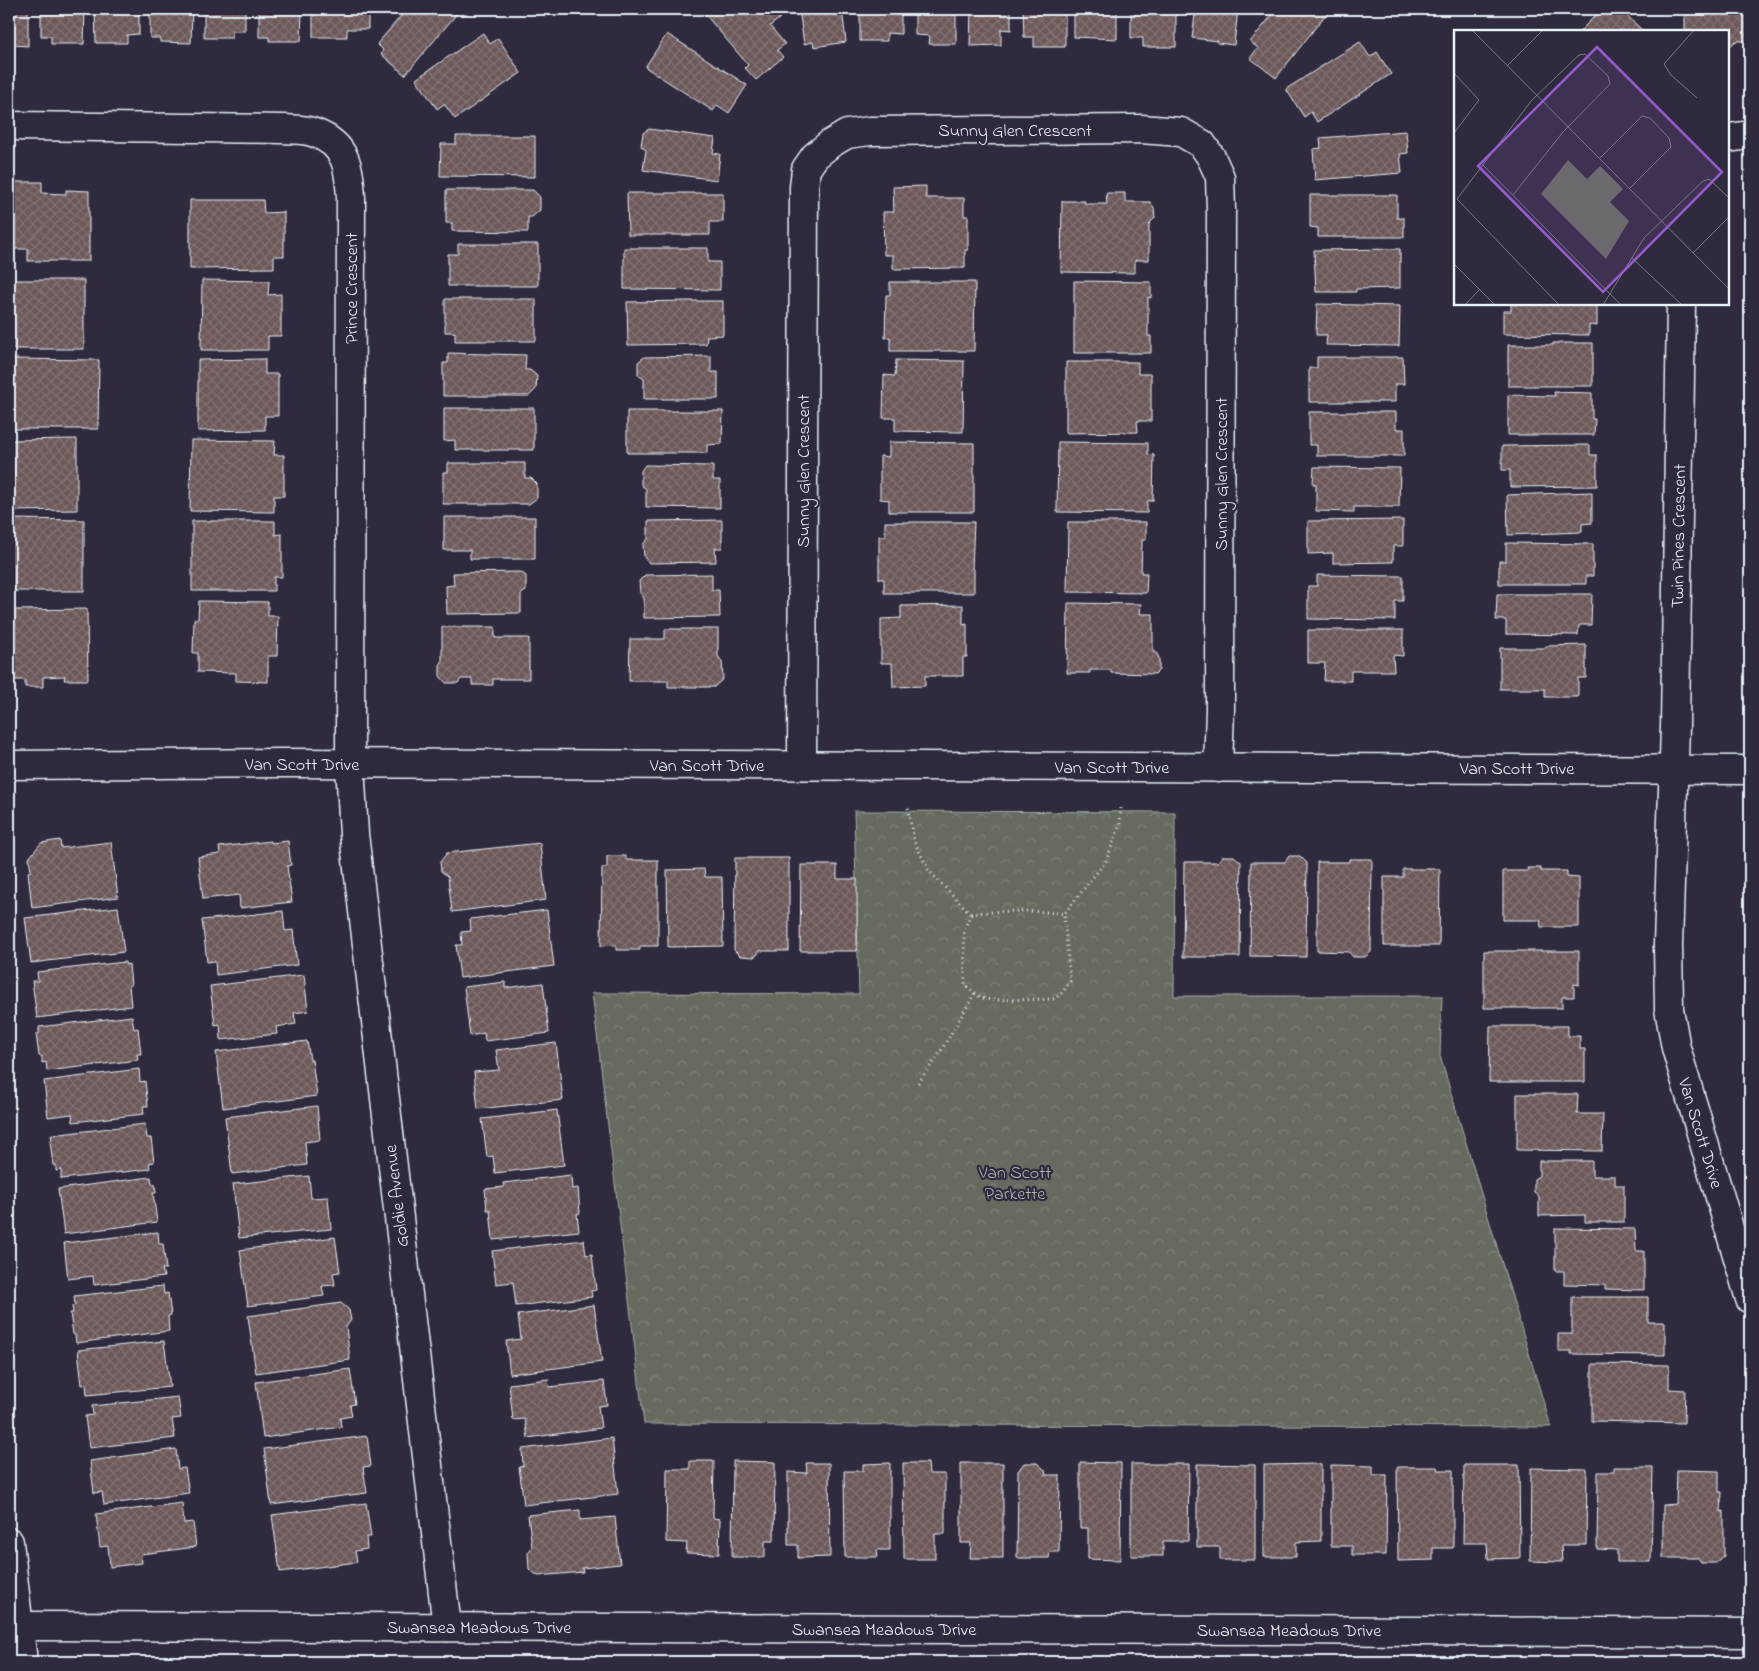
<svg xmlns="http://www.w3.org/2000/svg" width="1759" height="1671" font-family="'Indie Flower',sans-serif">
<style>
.park{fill:url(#park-crowns);stroke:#a7aeab}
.building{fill:url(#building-cross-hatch);stroke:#e8f1f8}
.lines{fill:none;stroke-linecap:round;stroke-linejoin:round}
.street-casing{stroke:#e8f1f8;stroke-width:31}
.path{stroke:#e8f1f8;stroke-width:3;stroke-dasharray:1 4;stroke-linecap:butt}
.street{stroke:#2f2a3d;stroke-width:28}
.labels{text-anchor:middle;stroke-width:4.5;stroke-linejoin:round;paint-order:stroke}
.street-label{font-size:18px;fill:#e8f1f8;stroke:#2f2a3d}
.park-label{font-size:18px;fill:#aeb5b3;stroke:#2f2a3d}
.inset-road{fill:none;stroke:#797a88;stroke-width:1}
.view{fill:#965dcd;fill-opacity:0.15;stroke:#965dcd;stroke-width:2.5}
.inset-edge{fill:none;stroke:#e8f1f8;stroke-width:2.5}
</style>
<defs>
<pattern id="park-crowns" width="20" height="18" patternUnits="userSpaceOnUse" patternTransform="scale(1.25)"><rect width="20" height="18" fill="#666b5e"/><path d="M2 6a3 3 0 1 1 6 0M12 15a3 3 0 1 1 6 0" fill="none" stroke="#7c8176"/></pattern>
<pattern id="building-cross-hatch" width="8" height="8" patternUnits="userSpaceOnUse" patternTransform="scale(1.25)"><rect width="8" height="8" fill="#6d595a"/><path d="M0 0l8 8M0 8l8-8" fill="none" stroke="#827172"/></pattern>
</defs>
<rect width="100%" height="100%" fill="#2f2a3d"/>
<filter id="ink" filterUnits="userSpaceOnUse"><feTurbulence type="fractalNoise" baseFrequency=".02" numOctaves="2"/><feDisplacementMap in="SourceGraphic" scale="10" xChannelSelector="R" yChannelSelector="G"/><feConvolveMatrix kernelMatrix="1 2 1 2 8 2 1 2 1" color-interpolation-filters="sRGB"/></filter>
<g filter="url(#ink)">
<path class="park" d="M854,811L1175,812L1174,996H1442L1440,1056L1551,1427L644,1424L592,993L859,994Z"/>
<g class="building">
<path d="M9,9H28V46L12,45L13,43H9Z"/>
<path d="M41,9H85L84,44H51V36H41Z"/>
<path d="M95,9H139V34L127,35V43H96Z"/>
<path d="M150,9H192L191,43L160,42V38H150Z"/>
<path d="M204,9H245V31H232V38H204Z"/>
<path d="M259,9H302L301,41H269V37H259Z"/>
<path d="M313,9H368V29H347V37H313Z"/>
<path d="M407,9H461L405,75L381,54L383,50L377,44Z"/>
<path d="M709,9H772L780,18L770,26L785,44L777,50L783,57L756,80L745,68L748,65L704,13Z"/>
<path d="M799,9H842L846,42L814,47L813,42L804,44Z"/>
<path d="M860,9H901V34L887,33V41H860Z"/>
<path d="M915,9H956V44H929L930,36L915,35Z"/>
<path d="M971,9H1011V30L1001,29V45L970,46Z"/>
<path d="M1023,9H1065V47H1034V37H1024Z"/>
<path d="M1074,9H1117V39L1074,37Z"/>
<path d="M1131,9H1176V47H1143V38H1131Z"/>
<path d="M1199,9H1238L1234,45L1217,43L1218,41L1192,38L1195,15H1198Z"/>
<path d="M1277,9H1330L1276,78L1250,58L1258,48L1250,42Z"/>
<path d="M1602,9H1620L1643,31H1580Z"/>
<path d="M1685,9H1750V41H1736L1730,46H1728V31H1685Z"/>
<path d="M483,33L490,44L498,38L521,73L455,119L444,104L437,109L416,79Z"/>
<path d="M667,34L747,85L729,113L717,105L713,111L645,67Z"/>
<path d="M1360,42L1370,57L1377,52L1391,74L1317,122L1311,112L1304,117L1286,89Z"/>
<path d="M649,129L715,138L713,153L720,154L717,180L643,170L646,150L641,146L643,133Z"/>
<path d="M1406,131L1408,153L1400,154L1402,173L1315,180L1313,149L1321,148L1320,138Z"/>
<path d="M456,136H535V177L440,176L441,144H456Z"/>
<path d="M14,182H42V193L66,194V190L89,191V261H28V249H9V190H13Z"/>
<path d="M926,186V198H964V216H968V250H965V268L893,269V255H884L883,212H894L893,187Z"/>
<path d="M446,190H533L540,197V210L532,217H528V232L452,231V223H446Z"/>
<path d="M627,193H723V222H710V235H628Z"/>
<path d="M1106,193H1125V202H1150L1154,208L1155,218L1149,224V260H1135V273L1061,272L1062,201H1085V204H1107Z"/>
<path d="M1310,195H1397V218H1404V237H1318V228L1310,227Z"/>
<path d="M190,200H263L264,213L284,212V256H274V268L190,269Z"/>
<path d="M458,244H538V286H448V254H458Z"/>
<path d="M624,248H708V262H720V290L624,289Z"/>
<path d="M1400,249V288L1356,289V292H1316L1314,250Z"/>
<path d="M11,280H84V349H11V328H9V290H11Z"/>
<path d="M202,280L269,281L268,295L281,294V336H268V350H201Z"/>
<path d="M1074,281L1151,282V298L1148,297V336H1151V353H1074Z"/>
<path d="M890,282H975L974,351H890V337L885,338L886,295H890Z"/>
<path d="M445,299H536V341H455V332H445Z"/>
<path d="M688,301H723V335L707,336L706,344L628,345L627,302Z"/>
<path d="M1317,304L1400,306L1399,346L1326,345L1327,335H1316Z"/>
<path d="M1511,304H1597V326L1589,325V335L1503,334V311H1511Z"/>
<path d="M1553,343H1593V386H1508V345H1553Z"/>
<path d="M448,353L526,355L525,370H530L537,376L536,389L529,396H443V363H448Z"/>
<path d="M711,356V372H718V399H644V379L638,375V362L644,357Z"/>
<path d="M1317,357H1403L1404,384H1395V402H1309V368H1317Z"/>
<path d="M9,359L99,360L98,429H10Z"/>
<path d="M265,359V374H278V416H265V430L198,431V360Z"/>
<path d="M896,360L964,361L963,432L895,431V418H883L884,375L895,376Z"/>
<path d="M1066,362H1138V374H1151V421H1137L1138,432L1066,433Z"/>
<path d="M1554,392L1592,393V419H1595L1594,435H1508V395L1555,396Z"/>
<path d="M444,408H534V450H455V440L444,441Z"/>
<path d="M627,411H723L722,444L707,445V453H627Z"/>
<path d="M1309,412H1396V429H1404V456H1317V445H1309Z"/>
<path d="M77,439V510L9,511V440Z"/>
<path d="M191,440L275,441L274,455H284V496H274V512L190,511Z"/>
<path d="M889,442L974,443V512H889V500L880,499V456L889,457Z"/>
<path d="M1058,442L1148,443V454L1154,455L1153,501H1147V513L1057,512Z"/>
<path d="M1590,445V455H1597V486L1510,487V470H1502V446Z"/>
<path d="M448,463H525V478H531L537,484V498L529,504H443V472H448Z"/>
<path d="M645,465L713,466V480H720V508L646,507V489L641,485V471Z"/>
<path d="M1314,467L1400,468L1399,507H1354V512L1316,511V484H1313Z"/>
<path d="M1592,492V523L1582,524V532L1508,535L1507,495Z"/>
<path d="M444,517H535V559H470V550H444Z"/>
<path d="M11,519L84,520V591H11L12,579H9V530H11Z"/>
<path d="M722,520V548H715L716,562L649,563L644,557L643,544L648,539V521Z"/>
<path d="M1403,520V546H1393V562L1333,563V553L1308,554V521Z"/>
<path d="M192,521H275V535L282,534V577H274V591H192Z"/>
<path d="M885,522H974L972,569H974V593H884V579H879V536H885Z"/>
<path d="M1068,522H1146V540H1142L1141,573H1147L1146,593L1067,592Z"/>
<path d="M1506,543L1593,544V576H1586V584H1499V561H1506Z"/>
<path d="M521,572L526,576V591L521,594V613L447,614L446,586L454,585L453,573Z"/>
<path d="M712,574V590H719L720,617L644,618V598L640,593L639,581L645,575Z"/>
<path d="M1317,575L1403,576V601H1395V620L1308,619V586H1317Z"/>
<path d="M1497,594H1592L1591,625H1579L1578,635L1506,634V620H1496Z"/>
<path d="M199,601L268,602V616H278L277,656H268V682L236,681V673L198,672V653H193L194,619H198Z"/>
<path d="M1068,603L1141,604L1140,614H1153V652H1156L1159,658V670L1155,674L1111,673V670H1090V673H1067Z"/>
<path d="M963,605V625L967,624V657H963V676H925V686L893,687L892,663H881V619L901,618V606Z"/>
<path d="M87,609L88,680H64L65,676L43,677V687H25V680H9V620H15V610Z"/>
<path d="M442,627H495V638H529V679H493V685H472V679H461L458,683H446L440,676V665L442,662Z"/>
<path d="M665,629H718V656L722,662L723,679L714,687H668V681H629L630,639H665Z"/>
<path d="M1308,630H1403V656L1393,655L1394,671H1351V681H1324L1325,663H1308Z"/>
<path d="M1586,645V678H1578V697H1545V689H1500V648H1546V646Z"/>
<path d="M60,840L61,848L111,842L118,897L32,908L28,872L31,871L29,858L41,843Z"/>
<path d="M271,841V843L288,841L291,865L287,866L292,902L240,908L239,895L203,899L198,857L220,854L219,847Z"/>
<path d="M540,843L546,900L452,912L448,877L441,871L440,862L447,853Z"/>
<path d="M607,856H626V860H658V946H640V950H616V945L601,946L602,868H607Z"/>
<path d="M1222,856H1234L1241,862L1240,957H1183L1184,862H1218Z"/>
<path d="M1289,856H1300L1307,863L1306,957L1250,956L1251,862H1285Z"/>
<path d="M735,858H789V951H758V954L754,957L740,956L734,950Z"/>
<path d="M1349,859H1372L1371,952L1365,957H1353L1349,952L1317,951V862H1349Z"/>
<path d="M801,865H837V879H857V951H800Z"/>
<path d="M1527,868H1541V871H1567V877L1579,878V927H1541L1540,920H1503V871H1528Z"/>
<path d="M704,869L705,877H722L723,946L668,947L667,870Z"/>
<path d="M1403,869H1440L1439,946H1384V877H1403Z"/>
<path d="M118,907L124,952L31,963L25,918Z"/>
<path d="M547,910L554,966L460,978L456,945H462L461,932L471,931L470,919Z"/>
<path d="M283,911L285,931L293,930L297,965L216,975L215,961L207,962L202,920Z"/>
<path d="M1484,951H1579V985L1574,984V997H1562V1008H1484Z"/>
<path d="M125,962L126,965L129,964L131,985H129L131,1006L37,1018L32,981H38L37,972Z"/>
<path d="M304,975L308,1011L294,1013L296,1024L276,1027L277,1034L221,1040L220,1024L215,1025L210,986Z"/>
<path d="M505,982V988L543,983L549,1033L485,1041L484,1033L470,1036L464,987Z"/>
<path d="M132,1016L134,1029L138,1028L141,1054H137L138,1060L47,1071L46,1062L42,1063V1056H39L36,1034H39V1027Z"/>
<path d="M1490,1026H1568V1036H1580V1049H1585V1082H1489Z"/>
<path d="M307,1041L310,1060H312L317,1096L223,1108L216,1052Z"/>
<path d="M556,1043L563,1100L478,1109L474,1072L499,1070L496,1050Z"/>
<path d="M139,1069L140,1082L145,1081L148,1106H143L144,1114L73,1122L72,1114L48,1117L44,1081Z"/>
<path d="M1517,1094H1578L1577,1114H1603L1602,1151L1517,1150Z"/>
<path d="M317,1106L320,1140L305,1142L307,1165L232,1174L225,1117Z"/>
<path d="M557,1110L564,1165L495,1173L493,1156L487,1157L482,1119Z"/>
<path d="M145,1124L147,1138H151L154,1162L149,1163L150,1169L61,1179V1170L56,1171V1165H53L50,1141L52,1140L51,1135Z"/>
<path d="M1539,1161H1592V1176H1615V1185H1624V1222H1585V1215L1539,1216V1196L1534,1192V1179L1539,1176Z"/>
<path d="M571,1175L572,1189L578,1188L580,1213L577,1214L579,1231L493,1240L490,1210H487L485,1189L504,1187L503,1183Z"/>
<path d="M309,1176L311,1198L328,1197L331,1229L239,1238L233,1184Z"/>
<path d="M151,1177L152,1184H155L156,1193H153L157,1222L64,1234L58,1189Z"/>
<path d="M1555,1228L1635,1229L1636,1251H1644V1290L1605,1289V1285L1564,1284V1271H1555Z"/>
<path d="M158,1232L159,1244H163L166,1269H162L164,1277L94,1285L93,1276L68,1279L64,1243Z"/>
<path d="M335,1237L340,1272L333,1273L335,1285L322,1286L324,1296L248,1306L240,1250Z"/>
<path d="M584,1240L586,1255L592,1254L596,1290L591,1291L592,1297L516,1306L513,1282L496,1284L492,1251Z"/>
<path d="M163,1286L164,1294L168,1293L171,1315L168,1316L169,1331L76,1343L75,1335L73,1334L70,1313H73L72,1306L75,1305L74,1296Z"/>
<path d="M1572,1297H1648V1322H1665V1355L1571,1354V1351H1558V1334H1572Z"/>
<path d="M341,1303L349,1310L351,1320L346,1327L350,1360L256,1373L248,1316Z"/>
<path d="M594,1305L602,1362L510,1374L506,1341L521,1339L518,1315Z"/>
<path d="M164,1341L170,1387L87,1395L86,1384L82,1385L78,1350Z"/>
<path d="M1592,1364L1669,1365V1389L1685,1390L1684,1423L1592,1421Z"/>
<path d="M350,1369L355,1404L350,1405L352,1416L340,1418L341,1427L263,1438L256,1382Z"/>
<path d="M548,1379L549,1387L604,1381L607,1405L598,1406L601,1428L528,1438L525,1419L513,1420L509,1384Z"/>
<path d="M178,1397L181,1418L172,1419L175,1438L89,1448L85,1416L93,1415L92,1406Z"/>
<path d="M367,1436L371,1466L363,1467L367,1493L271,1505L264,1449Z"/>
<path d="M612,1438L618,1494L524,1505L519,1467L523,1466L522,1449Z"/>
<path d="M176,1449L178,1469L185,1468L189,1493L104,1505L102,1492L94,1493L90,1461Z"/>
<path d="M690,1461H714L713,1518L720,1519L719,1554L686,1553L687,1543L666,1542L667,1469H690Z"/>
<path d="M733,1461L775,1462L774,1541H765V1557H732Z"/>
<path d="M1080,1462L1121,1463L1120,1560L1088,1559V1528H1080Z"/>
<path d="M806,1463H829L830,1557L798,1558V1545H788V1472L807,1473Z"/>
<path d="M890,1463V1550H877L878,1557H845L844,1471H863V1464Z"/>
<path d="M903,1463H928L929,1474H945V1534H935V1559H904Z"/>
<path d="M961,1463H1003V1558H970L971,1543H961Z"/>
<path d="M1024,1463H1037L1045,1470L1046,1475H1060L1059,1552H1050L1049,1558H1017L1018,1471Z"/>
<path d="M1131,1464H1189L1188,1541H1163V1556H1131Z"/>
<path d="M1197,1464L1255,1465V1560H1220V1547H1197Z"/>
<path d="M1321,1464V1541L1296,1542V1557H1264V1465Z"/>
<path d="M1331,1465L1373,1466V1475H1387L1386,1555H1352V1546H1331Z"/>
<path d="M1464,1465H1519L1520,1558L1488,1559L1487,1543H1463Z"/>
<path d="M1397,1467H1437L1438,1470H1453V1548H1433V1560L1398,1561Z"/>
<path d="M1614,1467H1653L1651,1562H1617V1550L1597,1549L1598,1472H1614Z"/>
<path d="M1531,1468L1587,1469L1586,1545H1561L1562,1562L1530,1561Z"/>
<path d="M1677,1470L1719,1471V1492H1722L1721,1512L1724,1511V1556L1716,1563H1701L1697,1558H1663V1505L1676,1504Z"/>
<path d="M182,1503L184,1523L193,1522L196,1547L141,1554L142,1563L110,1567L108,1546L100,1547L96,1514Z"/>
<path d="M366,1503L371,1537H366L367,1549L355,1551L357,1562L280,1572L272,1515Z"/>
<path d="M580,1510V1520L615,1517L620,1564L582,1568L583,1572L538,1576L529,1569L528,1553L532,1547L528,1515Z"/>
</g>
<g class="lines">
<g class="street-casing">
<g id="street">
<path d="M9,126L284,129C294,130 306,129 315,133C347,145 349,168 351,197L350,764L354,834L447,1627"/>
<path d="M1728,138L1750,135"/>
<path d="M1681,304L1675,727L1668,945L1669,1009L1676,1048L1750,1299"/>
<path d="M9,765L282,763L1750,770"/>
<path d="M802,765L804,187L806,169L815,156L830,144L847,134L870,131L1141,129L1181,132L1202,144L1211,157L1220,177L1221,210L1220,709L1218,768"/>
<path d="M9,1542L23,1662"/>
<path d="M19,1626L1271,1630L1750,1633"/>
</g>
</g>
<g class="path">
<path d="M908,808L914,841L929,871L971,914"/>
<path d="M971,914L964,930L965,985L982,998L991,1000L1054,999L1063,992L1070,981L1064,914L1106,861L1120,825L1121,808"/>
<path d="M971,914C1001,910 1034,910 1064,914"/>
<path d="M918,1083L938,1056L975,993"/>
</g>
<use href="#street" class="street"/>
</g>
</g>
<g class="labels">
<g class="street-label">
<text x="1015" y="136">Sunny Glen Crescent</text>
<text transform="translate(351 288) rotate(-90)" y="6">Prince Crescent</text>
<text transform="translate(803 471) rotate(-90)" y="6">Sunny Glen Crescent</text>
<text transform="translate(1221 474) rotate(-90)" y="6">Sunny Glen Crescent</text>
<text transform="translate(1678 536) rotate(-89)" y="6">Twin Pines Crescent</text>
<text x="302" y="770">Van Scott Drive</text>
<text x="707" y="771">Van Scott Drive</text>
<text x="1112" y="773">Van Scott Drive</text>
<text x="1517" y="774">Van Scott Drive</text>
<text transform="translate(1701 1133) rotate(73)" y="6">Van Scott Drive</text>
<text transform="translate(396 1196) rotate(-97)" y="6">Goldie Avenue</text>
<text x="479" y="1633">Swansea Meadows Drive</text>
<text x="884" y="1635">Swansea Meadows Drive</text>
<text x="1289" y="1636">Swansea Meadows Drive</text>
</g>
<g class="park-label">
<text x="1015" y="1178">Van Scott<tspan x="1015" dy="21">Parkette</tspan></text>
</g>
</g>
<g transform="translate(1454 30)">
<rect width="275" height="275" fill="#2f2a3d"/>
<path d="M114,130L133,149L146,136L169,159L156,172L175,191L152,229L87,164Z" fill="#666b5e"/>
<path class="inset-road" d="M18,0L275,259M240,0L210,34L217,45L243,68M53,36L89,0M0,43L25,70L0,103M145,129L188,86L196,88L215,108L217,117L175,159M28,134L167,275M59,165L109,102L156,54L154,46L131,24L125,25L78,70L3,169L105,275M239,223L275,187M178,228L228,275M0,234L41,275M11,275L25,260M149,275L190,208L249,151L255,149L275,168"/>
<path class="view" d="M143,17L268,142L149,262L24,136Z"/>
<rect width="275" height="275" class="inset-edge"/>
</g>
<rect width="1759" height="1671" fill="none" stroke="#2f2a3d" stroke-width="30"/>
<rect x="15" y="15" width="1729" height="1641" fill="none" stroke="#e8f1f8" stroke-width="2" filter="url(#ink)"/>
</svg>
